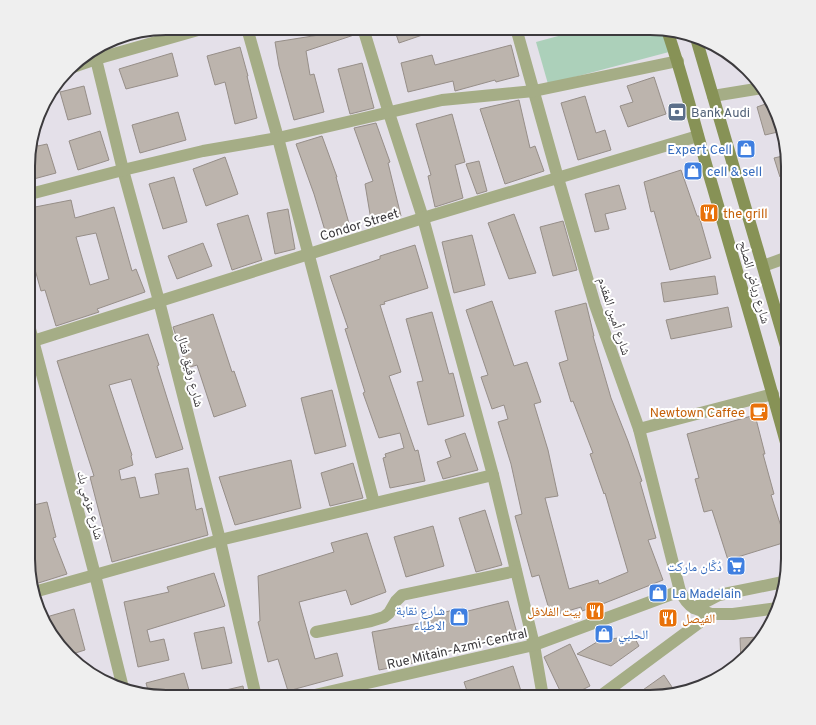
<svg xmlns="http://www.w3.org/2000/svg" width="816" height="725" font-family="Overpass,'Noto Naskh Arabic',sans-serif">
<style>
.green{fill:#acd0ba}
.building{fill:#bcb4ad;stroke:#968e88;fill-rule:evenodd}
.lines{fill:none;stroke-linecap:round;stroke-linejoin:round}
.street{stroke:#a5ad86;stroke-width:12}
.secondary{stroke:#879256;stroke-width:12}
.labels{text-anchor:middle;stroke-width:4;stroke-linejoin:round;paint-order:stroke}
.service-label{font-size:13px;fill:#4e5e75;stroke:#fff;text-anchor:start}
.shop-label{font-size:13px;fill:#366cbe;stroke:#fff;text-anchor:end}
.food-label{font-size:13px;fill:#c56008;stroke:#fff;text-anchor:start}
.street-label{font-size:13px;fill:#3c3a3d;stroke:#fff}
.rim{fill:none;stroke:#3c3a3d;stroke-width:2}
</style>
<rect width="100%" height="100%" fill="#e4e0e9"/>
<path class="green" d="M588,28L663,29L669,52L548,84L536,42Z"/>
<g class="building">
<path d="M317,28H356L357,34L306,51L310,75L314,74L324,112L294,120L279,66L275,42L319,35Z"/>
<path d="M394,28H437V30L399,43Z"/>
<path d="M511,45L519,76L496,82L495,80L455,91L453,81L408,92L401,63L432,55L435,65Z"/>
<path d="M240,47L248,76H247L257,118L235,124L225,82L215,85L207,56Z"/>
<path d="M172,53L178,76L126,89L119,69Z"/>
<path d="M362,63L374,108L350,114L338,69Z"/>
<path d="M654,77L666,114L628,127L620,106L633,102L627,86Z"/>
<path d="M84,86L91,114L68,120L60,92Z"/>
<path d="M585,96L596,133L605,130L611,150L578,160L561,103Z"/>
<path d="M519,100L530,148L535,146L544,171L505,184L480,109Z"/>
<path d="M771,102L777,113L782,131L765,135L757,107Z"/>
<path d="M178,112L186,140L140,153L132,125Z"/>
<path d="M452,114L465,162L455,165L463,198L435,207L428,176L431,175L416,124Z"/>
<path d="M376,123L390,162L388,163L401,216L372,226L365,184L373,181L354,128Z"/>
<path d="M100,131L109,160L78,170L69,141Z"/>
<path d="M33,132L38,146L47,144L56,173L30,180L31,139Z"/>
<path d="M322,136L337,177H336L350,227L326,234L314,194L296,144Z"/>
<path d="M787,155L788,175L780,177L774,158Z"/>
<path d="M225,157L238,194L206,206L193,169Z"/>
<path d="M479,161L487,191L477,194L466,164Z"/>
<path d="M681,170L697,216H699L711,258L670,270L654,211L651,212L644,182Z"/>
<path d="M174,177L187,222L163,229L149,184Z"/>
<path d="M619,185L626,209L605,214L609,229L595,232L585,194Z"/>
<path d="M71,200L75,218L114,207L132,271L136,269L145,292L97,309L99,312L56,326L45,290L41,291L32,259L30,246V208ZM96,233L109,279L90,285L76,237Z"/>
<path d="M288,209L295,249L275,254L267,213Z"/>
<path d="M514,214L536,273L509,279L488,223Z"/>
<path d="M248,215L262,260L232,270L217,224Z"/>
<path d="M563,221L577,270L553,276L540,227Z"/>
<path d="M472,235L485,285L454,293L442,242Z"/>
<path d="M203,243L212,266L177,279L168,256Z"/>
<path d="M415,245L428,288L384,302L385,304L380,305L401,372L389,376L415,451L418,450L425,481L390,488L383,458L386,457L385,454L404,448L400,433L379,438L363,393L365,392L345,329L348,328L330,276L380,259V256Z"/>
<path d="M715,276L718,294L664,302L661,283Z"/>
<path d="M492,301L514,366L527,362L541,402L534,404L548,450L558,496L545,498L569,589L598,580L599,584L628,572L605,493L604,494L590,454L593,453L573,401L571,402L559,363L568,360L555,311L586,303L594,336H593L611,398L628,441L642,481L640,482L656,538L648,540L663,580L605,603L582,611L581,607L551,616L539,575L532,577L515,516L522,514L511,464L498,422L508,419L504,405L492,409L481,377L488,375L466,310Z"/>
<path d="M728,307L732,327L671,339L666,320Z"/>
<path d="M432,312L449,374L453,373L464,416L428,425L417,382L423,381L406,319Z"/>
<path d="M213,314L232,372L234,371L246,406L214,417L197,365L187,368L173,327Z"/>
<path d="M148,334L159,365L157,366L183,449L156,458L131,379L109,385L132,455L131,456L133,465L119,470L121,480L135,477L140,498L159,494L155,474L188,468L196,510L202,508L208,535L112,562L90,477L94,476L57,361Z"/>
<path d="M332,390L346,446L315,454L301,398Z"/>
<path d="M755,415L765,454H763L774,494L771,495L786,542L728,560L712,510L704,512L695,479L699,478L687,434Z"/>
<path d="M465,433L478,470L443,479L437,462L451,457L445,440Z"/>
<path d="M291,460L301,508L235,525L219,477Z"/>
<path d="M353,463L363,498L330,506L321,473Z"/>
<path d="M47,502L56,537L53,538L67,574L32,585L28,568L29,506Z"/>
<path d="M485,510L502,565L476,572L459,518Z"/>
<path d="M433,526L444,566L406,577L394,537Z"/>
<path d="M367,533L386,592L351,605L346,590L299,602L315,659L337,653L343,676L288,691L278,659L268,662L258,622L260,621L258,576L334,552L331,543Z"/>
<path d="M214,573L225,606L147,630L150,642L164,639L169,660L138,667L124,602L169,592L167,587Z"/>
<path d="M508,601L518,637L487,645L486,644L419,658L420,662L379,670L372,632L425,622L423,617L463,608L464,612Z"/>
<path d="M74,609L85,650L69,655L62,650L43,618Z"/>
<path d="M224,627L232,663L202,669L194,633Z"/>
<path d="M633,635L639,646L611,666L577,654L597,642Z"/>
<path d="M759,637L741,663L740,638Z"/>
<path d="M570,644L590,686L568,697H563L544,657Z"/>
<path d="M513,666L521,691L503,697H469L464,682Z"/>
<path d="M184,673L191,697H166L149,694L146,683Z"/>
<path d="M664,675L676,693L659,697H633Z"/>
<path d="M243,686L245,697H213V693Z"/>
</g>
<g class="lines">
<g class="street">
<path d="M247,28L278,138L374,503"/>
<path d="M363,28L389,113L423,218L493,475L534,645L543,697"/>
<path d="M516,28L558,178L595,305L639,429L680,591C684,598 687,604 694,608"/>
<path d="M94,51L123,170L159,301L220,540L256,697"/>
<path d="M70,68L96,59L205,28"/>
<path d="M713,96L762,88"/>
<path d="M30,194L123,170L203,151L278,138L442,100L534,91L678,61"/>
<path d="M763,266L788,257"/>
<path d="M30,329L95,575L123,688"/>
<path d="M30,342L423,218L698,136"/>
<path d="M639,429L773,394"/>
<path d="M34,592L220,540L493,475"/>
<path d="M778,608L733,614H711L694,608L719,595L783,582"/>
<path d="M316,632L371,621L384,617L389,613L396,601L402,595L516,571"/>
<path d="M306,697L534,645L680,591"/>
<path d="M599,697L711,614"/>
</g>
<g class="secondary">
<path d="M667,30C685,82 697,135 713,188C738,275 764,362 788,450"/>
<path d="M696,38L788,353"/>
</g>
</g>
<defs>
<g id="bank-square" transform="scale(1)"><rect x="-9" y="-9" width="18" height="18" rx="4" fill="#5c6f8a" stroke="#fff"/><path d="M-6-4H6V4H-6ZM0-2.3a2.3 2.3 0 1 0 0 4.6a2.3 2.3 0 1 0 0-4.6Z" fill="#fff"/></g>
<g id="shop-square" transform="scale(1)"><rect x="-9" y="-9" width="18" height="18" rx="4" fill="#3f7fe0" stroke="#fff"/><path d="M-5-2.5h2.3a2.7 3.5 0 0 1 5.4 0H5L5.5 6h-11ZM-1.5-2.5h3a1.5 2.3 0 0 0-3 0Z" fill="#fff"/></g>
<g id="restaurant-square" transform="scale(1)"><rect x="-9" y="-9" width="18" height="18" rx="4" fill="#e8710a" stroke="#fff"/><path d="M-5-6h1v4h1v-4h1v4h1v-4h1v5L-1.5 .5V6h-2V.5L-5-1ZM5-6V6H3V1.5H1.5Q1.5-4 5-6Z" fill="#fff"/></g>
<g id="cafe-square" transform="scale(1)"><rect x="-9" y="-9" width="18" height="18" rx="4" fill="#e8710a" stroke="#fff"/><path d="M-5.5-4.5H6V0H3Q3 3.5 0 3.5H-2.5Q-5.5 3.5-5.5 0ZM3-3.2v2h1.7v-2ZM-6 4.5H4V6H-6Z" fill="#fff"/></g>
<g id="supermarket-square" transform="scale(1)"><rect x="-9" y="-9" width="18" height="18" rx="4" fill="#3f7fe0" stroke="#fff"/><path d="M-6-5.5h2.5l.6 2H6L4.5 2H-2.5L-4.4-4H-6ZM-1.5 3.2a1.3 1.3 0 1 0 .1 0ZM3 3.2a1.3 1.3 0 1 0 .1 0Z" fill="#fff"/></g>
</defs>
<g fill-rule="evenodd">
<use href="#bank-square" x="677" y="112"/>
<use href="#shop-square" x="746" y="149"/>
<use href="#shop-square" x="693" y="171"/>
<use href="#restaurant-square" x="709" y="213"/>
<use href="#cafe-square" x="759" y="412"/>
<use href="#supermarket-square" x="736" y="566"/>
<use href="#shop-square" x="658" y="593"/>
<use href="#restaurant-square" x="595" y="611"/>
<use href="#shop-square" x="459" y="617"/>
<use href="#restaurant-square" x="668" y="618"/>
<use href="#shop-square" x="604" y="634"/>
</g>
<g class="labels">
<g class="service-label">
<text x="691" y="117">Bank Audi</text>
</g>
<g class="shop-label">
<text x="732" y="154">Expert Cell</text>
<text x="707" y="176" text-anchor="start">cell &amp; sell</text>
<text x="722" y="571">دُكَّان ماركت</text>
<text x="672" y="598" text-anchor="start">La Madelain</text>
<text x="445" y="615">شارع نقابة<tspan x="445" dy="15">الاطباء</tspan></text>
<text x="618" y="639" text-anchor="start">الحلبي</text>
</g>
<g class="food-label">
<text x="723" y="218">the grill</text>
<text x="745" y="417" text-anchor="end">Newtown Caffee</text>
<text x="581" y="616" text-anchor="end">بيت الفلافل</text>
<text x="682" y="623">الفيصل</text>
</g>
<g class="street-label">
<text transform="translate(359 224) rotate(-17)" y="5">Condor Street</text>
<text transform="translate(755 282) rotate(74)" y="5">شارع رياض الصلح</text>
<text transform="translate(615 316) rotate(72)" y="5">شارع أمين المقدم</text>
<text transform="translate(191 370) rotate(76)" y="5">شارع رفيق فتال</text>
<text transform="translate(91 505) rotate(75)" y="5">شارع عزمي بك</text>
<text transform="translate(457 648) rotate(-13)" y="5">Rue Mitain-Azmi-Central</text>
</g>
</g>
<path d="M0 0H816V725H0ZM166 35H650A131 131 0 0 1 781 166V559A131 131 0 0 1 650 690H166A131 131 0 0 1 35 559V166A131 131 0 0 1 166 35Z" fill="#efefef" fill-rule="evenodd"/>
<path class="rim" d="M166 35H650A131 131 0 0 1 781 166V559A131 131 0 0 1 650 690H166A131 131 0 0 1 35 559V166A131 131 0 0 1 166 35Z"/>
</svg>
